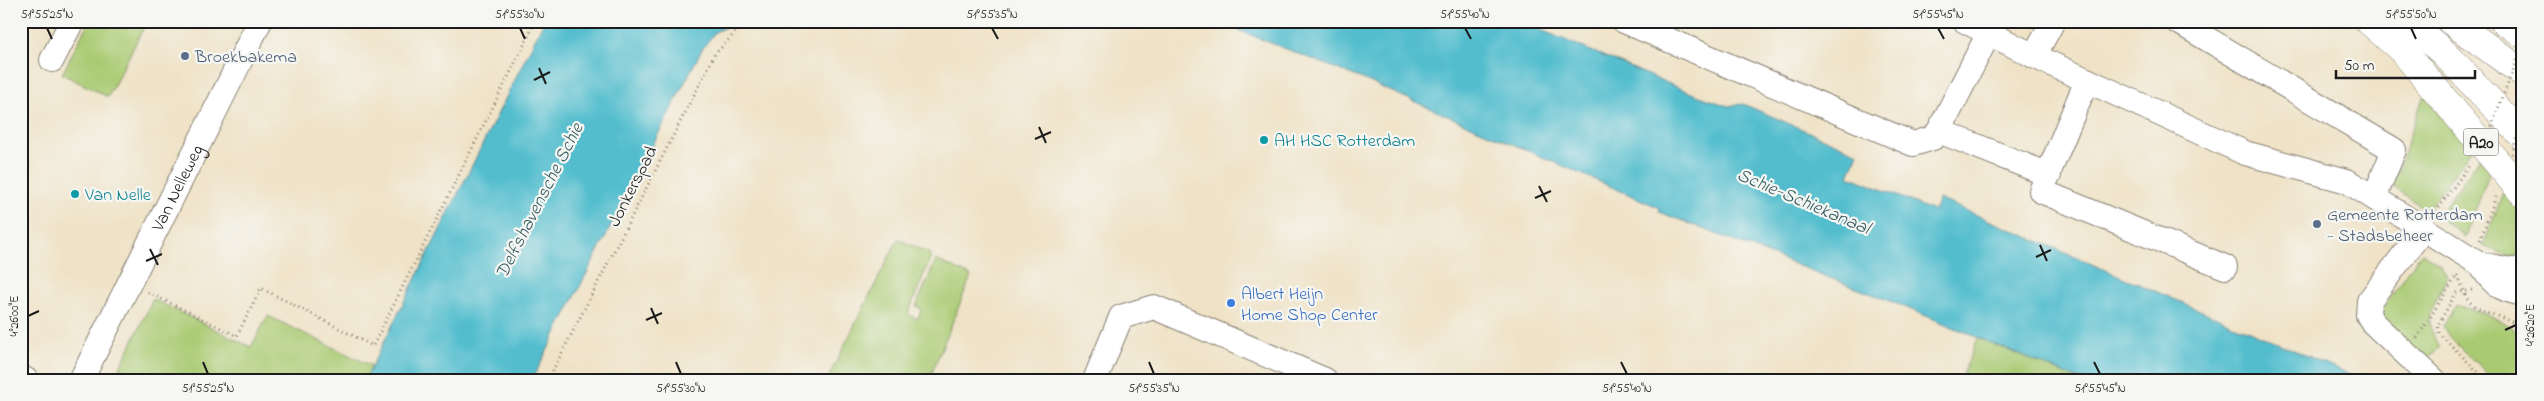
<svg xmlns="http://www.w3.org/2000/svg" width="2544" height="401" font-family="'Indie Flower',sans-serif">
<style>
.green{fill:#aaca72;stroke:#637347}
.water{fill:#52bdce;stroke:#376c75}
.lines{fill:none;stroke-linecap:round;stroke-linejoin:round}
.minor-casing{stroke:#867f71;stroke-width:26}
.highway-casing{stroke:#867f71;stroke-width:29}
.path{stroke:#867f71;stroke-width:3;stroke-dasharray:1 4;stroke-linecap:butt}
.minor{stroke:#fff;stroke-width:24}
.highway{stroke:#fff;stroke-width:28}
.path-bridge{stroke:#867f71;stroke-width:3;stroke-dasharray:1 4;stroke-linecap:butt}
.ticks{fill:none;stroke:#1c1c1c;stroke-width:2}
.service-dot{fill:#5c6f8a;stroke:#f6f6f2;stroke-width:2}
.culture-dot{fill:#0f9aa8;stroke:#f6f6f2;stroke-width:2}
.shop-dot{fill:#3f7fe0;stroke:#f6f6f2;stroke-width:2}
.labels{text-anchor:middle;stroke-width:4.5;stroke-linejoin:round;paint-order:stroke}
.shield{fill:#f6f6f2;stroke:#5d5d5c;stroke-width:1}
.shield-label{font-size:16px;font-weight:bold;fill:#1c1c1c}
.service-label{font-size:18px;fill:#4e5e75;stroke:#f6f6f2;text-anchor:start}
.culture-label{font-size:18px;fill:#0d838f;stroke:#f6f6f2;text-anchor:start}
.street-label{font-size:18px;fill:#1c1c1c;stroke:#f6f6f2}
.shop-label{font-size:18px;fill:#366cbe;stroke:#f6f6f2;text-anchor:start}
.water-label{font-size:19px;font-style:italic;fill:#325c63;stroke:#f6f6f2}
.neatline{fill:none;stroke:#1c1c1c;stroke-width:2}
.ticks-label{font-size:12px;text-anchor:middle;fill:#1c1c1c}
</style>
<rect width="100%" height="100%" fill="#f6f6f2"/>
<filter id="ink" filterUnits="userSpaceOnUse"><feTurbulence type="fractalNoise" baseFrequency=".02" numOctaves="2"/><feDisplacementMap in="SourceGraphic" scale="10" xChannelSelector="R" yChannelSelector="G"/><feConvolveMatrix kernelMatrix="1 2 1 2 8 2 1 2 1" color-interpolation-filters="sRGB"/></filter>
<filter id="wash" filterUnits="userSpaceOnUse"><feTurbulence type="fractalNoise" baseFrequency=".0096" numOctaves="4" result="noise"/><feDisplacementMap in="SourceGraphic" scale="20" xChannelSelector="R" yChannelSelector="G"/><feGaussianBlur stdDeviation="1.12" result="paint"/><feColorMatrix in="noise" values="0 0 0 0 0 0 0 0 0 0 0 0 0 0 0 0 0 1.4 0 .05"/><feComposite in="paint" operator="in"/></filter>
<g filter="url(#wash)">
<rect width="100%" height="100%" fill="#efe2c6"/>
<g class="green">
<path d="M89,21H147L108,97L62,74Z"/>
<path d="M2424,95L2473,148L2427,210L2392,186Z"/>
<path d="M2481,156L2491,169L2465,237L2438,216Z"/>
<path d="M2506,185L2523,205V253L2512,257L2483,246Z"/>
<path d="M898,239L929,253L931,257L908,314L917,319L922,309L916,306L936,260L971,276L929,380H827Z"/>
<path d="M2422,252L2440,264L2447,276C2438,302 2418,321 2440,347L2426,360L2382,318L2381,310Z"/>
<path d="M153,299L251,347L268,316L372,366L365,380H114Z"/>
<path d="M2456,305C2480,313 2520,319 2523,349C2524,359 2523,370 2523,380H2494L2449,337L2443,326Z"/>
<path d="M1978,338L2080,380H1960Z"/>
</g>
<g class="water">
<path d="M544,21H739L715,32L702,49L532,380H365Z"/>
<path d="M1215,21H1520L1691,93L1728,106L1743,104L1858,153L1849,176L1934,211L1939,199L2364,380H2080L1895,303L1659,212L1660,208L1360,78Z"/>
</g>
</g>
<g filter="url(#ink)">
<g class="lines">
<g class="minor-casing">
<g id="minor">
<path d="M1624,21L1913,144L1933,138L1939,131L1995,21"/>
<path d="M1965,21L2034,56L2245,153L2347,181L2480,264L2516,271L2523,267"/>
<path d="M2177,21L2394,150L2374,198"/>
<path d="M2034,56L2053,21"/>
<path d="M52,60L72,21"/>
<path d="M2087,80L2041,191L2225,267"/>
<path d="M1939,131L2049,175"/>
<path d="M2424,228L2369,301L2368,315L2373,323L2434,380"/>
<path d="M2480,264C2493,285 2499,289 2523,294"/>
<path d="M21,377L26,380"/>
<path id="s1" d="M81,380L260,21"/>
<path d="M1095,380L1121,317L1154,307L1325,380"/>
</g>
</g>
<g class="highway-casing">
<g id="highway">
<path d="M2369,21L2403,51L2523,193"/>
<path d="M2407,21L2444,53L2523,136"/>
<path d="M2451,21L2523,73"/>
<path d="M2504,21L2523,34"/>
</g>
</g>
<g class="path">
<path d="M2436,212L2470,164"/>
<path d="M2480,240L2496,197"/>
<path d="M2457,276C2463,283 2463,294 2469,301C2477,312 2509,318 2523,328"/>
<path d="M2472,290L2456,293L2438,325L2439,333L2486,380"/>
<path d="M148,292L237,336L261,288L373,346L536,21"/>
<path d="M2417,338L2457,275"/>
<path d="M548,380L715,54L735,33L758,21"/>
</g>
<use href="#minor" class="minor"/>
<use href="#highway" class="highway"/>
<g class="path-bridge">
<path d="M2484,145L2523,45"/>
<path d="M2512,154L2523,113"/>
</g>
</g>
</g>
<path class="ticks" d="M47,28L52,39M520,28L525,39M992,28L998,39M1465,28L1471,39M1938,28L1944,39M2411,28L2416,39M539,68L546,84M534,80L550,72M1039,127L1046,143M1035,139L1051,132M1539,186L1547,202M1535,198L1551,191M2040,245L2047,261M150,249L158,265M2036,257L2051,250M146,261L162,254M651,308L658,324M28,316L39,311M646,320L662,313M2505,330L2516,325M203,362L208,374M676,362L681,374M1149,362L1154,374M1621,362L1627,374M2094,362L2100,374"/>
<g class="service-dot">
<circle cx="185" cy="56" r="5"/>
<circle cx="2317" cy="224" r="5"/>
</g>
<g class="culture-dot">
<circle cx="1264" cy="140" r="5"/>
<circle cx="75" cy="194" r="5"/>
</g>
<circle class="shop-dot" cx="1231" cy="303" r="5"/>
<g class="labels">
<rect class="shield" x="2463.5" y="128.5" width="35" height="27" rx="4"/>
<g class="shield-label">
<text x="2481" y="148">A20</text>
</g>
<g class="service-label">
<text x="195" y="62">Broekbakema</text>
<text x="2327" y="220">Gemeente Rotterdam<tspan x="2327" dy="21">- Stadsbeheer</tspan></text>
</g>
<g class="culture-label">
<text x="1274" y="146">AH HSC Rotterdam</text>
<text x="85" y="200">Van Nelle</text>
</g>
<g class="street-label">
<text transform="translate(632 186) rotate(-63)" y="6">Jonkerspad</text>
<text dy="6" stroke="none"><textPath href="#s1" startOffset="215">Van Nelleweg</textPath></text>
</g>
<g class="shop-label">
<text x="1241" y="299">Albert Heijn<tspan x="1241" dy="21">Home Shop Center</tspan></text>
</g>
<g class="water-label">
<text transform="translate(538 200) rotate(-63)" y="7">Delfshavensche Schie</text>
<text transform="translate(1804 200) rotate(23)" y="7">Schie-Schiekanaal</text>
</g>
</g>
<rect width="2544" height="401" fill="none" stroke="#f6f6f2" stroke-width="55"/>
<path d="M2336 70v8h139v-8" fill="none" stroke="#1c1c1c" stroke-width="2.5"/>
<text x="2344" y="70" font-size="15" fill="#1c1c1c" stroke="#f6f6f2" stroke-width="4" paint-order="stroke">50 m</text>
<rect x="28" y="28" width="2488" height="346" class="neatline"/>
<g class="ticks-label">
<text x="47" y="18">51°55'25"N</text>
<text x="520" y="18">51°55'30"N</text>
<text x="992" y="18">51°55'35"N</text>
<text x="1465" y="18">51°55'40"N</text>
<text x="1938" y="18">51°55'45"N</text>
<text x="2411" y="18">51°55'50"N</text>
<text transform="translate(14 316) rotate(-90)" y="4">4°26'00"E</text>
<text transform="translate(2530 325) rotate(-90)" y="4">4°26'20"E</text>
<text x="208" y="392">51°55'25"N</text>
<text x="681" y="392">51°55'30"N</text>
<text x="1154" y="392">51°55'35"N</text>
<text x="1627" y="392">51°55'40"N</text>
<text x="2100" y="392">51°55'45"N</text>
</g>
</svg>
